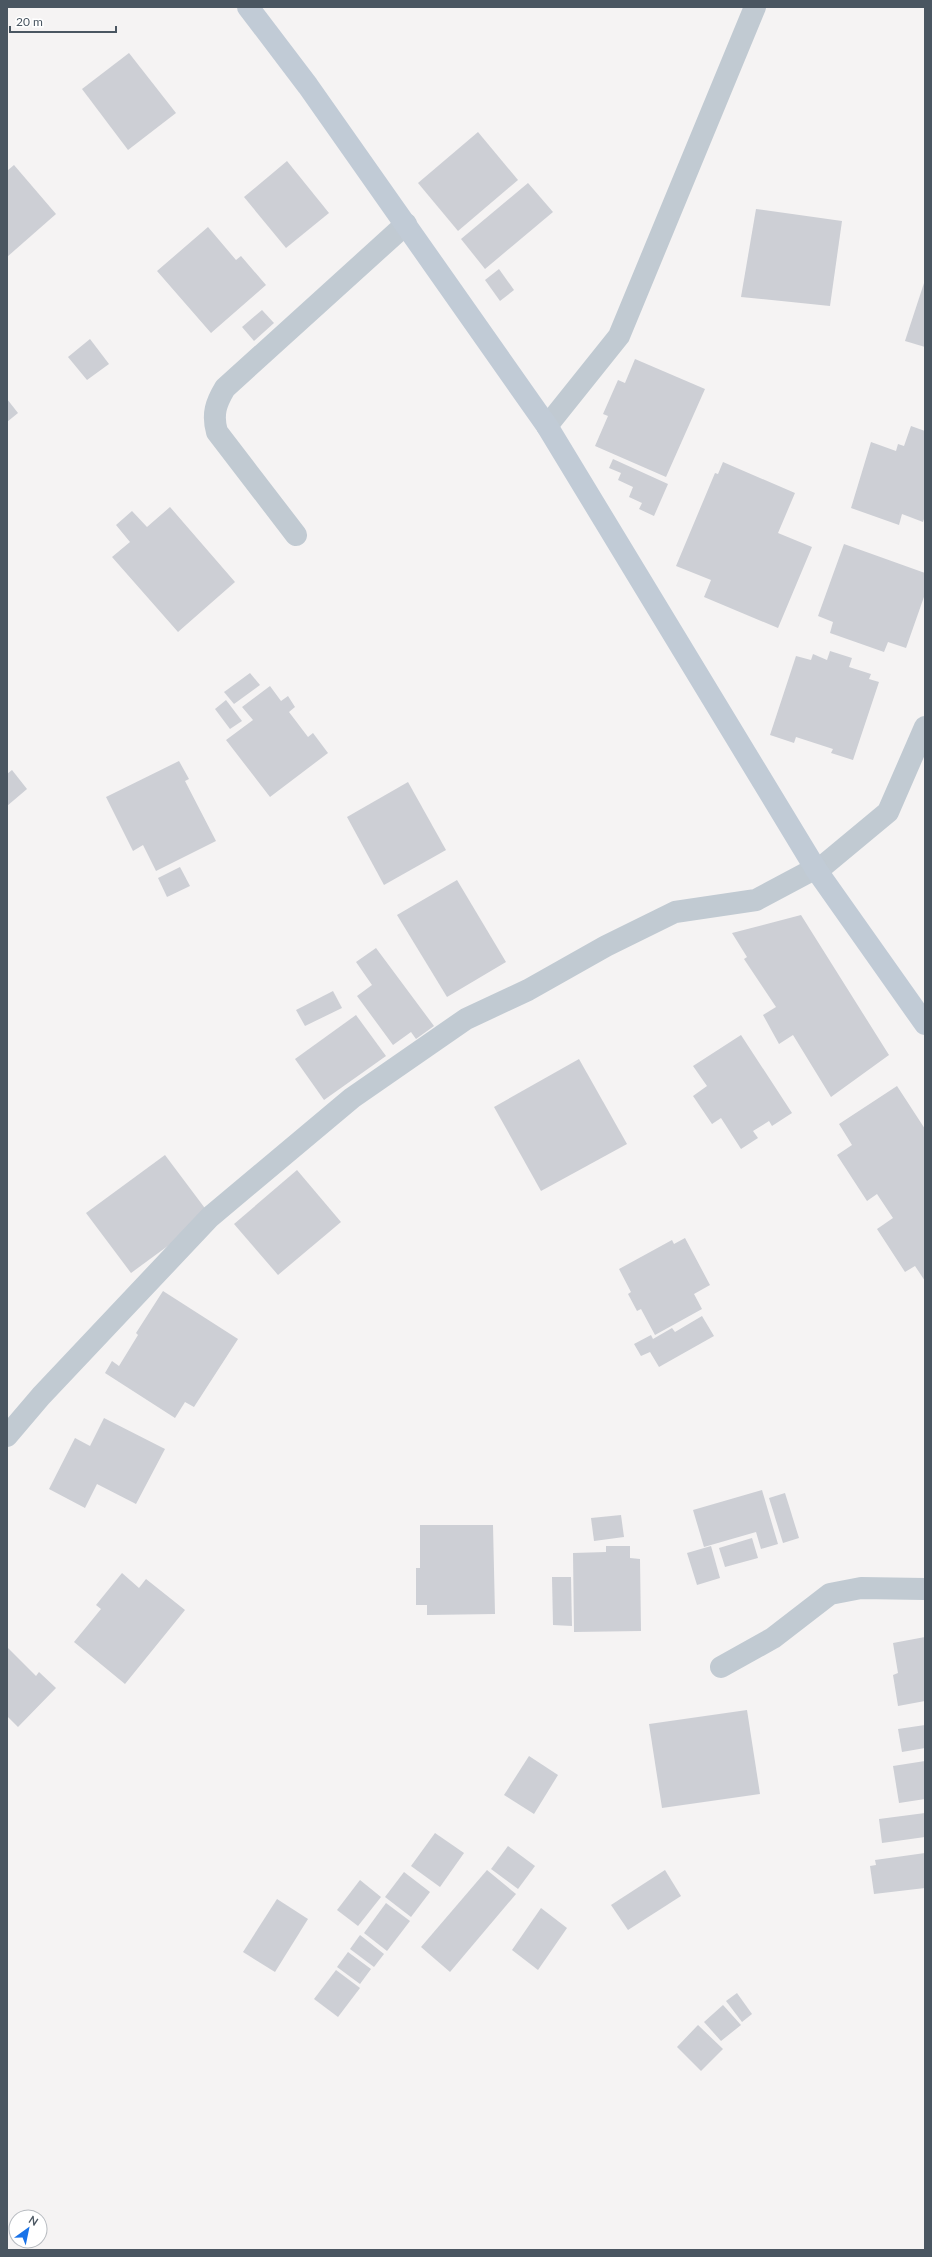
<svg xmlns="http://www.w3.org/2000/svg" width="932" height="2257" font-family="Lato,sans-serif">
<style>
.building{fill:#cdcfd5}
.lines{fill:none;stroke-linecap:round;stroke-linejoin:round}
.street{stroke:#c1cad2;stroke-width:22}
.secondary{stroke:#c1cbd6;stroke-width:22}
</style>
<rect width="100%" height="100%" fill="#f5f3f3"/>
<g class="building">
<path d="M129,53L176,113L128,150L82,89Z"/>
<path d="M478,132L518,180L458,231L418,183Z"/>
<path d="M287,161L329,213L286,248L244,197Z"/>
<path d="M14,165L56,214L7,257V171Z"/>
<path d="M528,183L553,212L485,269L461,239Z"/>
<path d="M756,209L842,221L830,306L741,297Z"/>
<path d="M208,227L236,260L241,256L266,285L211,333L157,271Z"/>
<path d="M499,269L514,290L500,301L485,280Z"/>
<path d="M925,280V347L905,341Z"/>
<path d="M262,310L274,323L254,341L242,327Z"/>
<path d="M90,339L109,364L87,380L68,357Z"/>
<path d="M635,359L705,389L666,477L595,446L608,416L603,414L618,380L625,383Z"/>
<path d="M7,399L18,413L7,422Z"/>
<path d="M911,426L925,431V516L923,522L902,514L899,525L851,508L871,442L896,451L898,444L904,446Z"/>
<path d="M613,459L668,484L654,516L639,509L642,503L629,497L633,487L618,480L621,473L609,468Z"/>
<path d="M723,462L795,493L778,533L812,547L778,628L704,597L711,580L676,566L715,473L718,474Z"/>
<path d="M170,507L235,582L178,632L112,557L130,542L116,525L132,511L147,527Z"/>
<path d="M844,544L925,573V594L906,648L888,642L884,652L830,633L833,622L818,616Z"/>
<path d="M830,651L852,658L849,667L871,674L869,679L879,682L853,760L831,753L833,749L796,737L794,743L770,735L796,656L811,660L813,654L827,660Z"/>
<path d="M250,673L260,685L234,704L224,692Z"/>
<path d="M270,686L281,701L288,696L295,707L289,712L308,737L313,733L328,753L270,797L226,740L253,720L242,707Z"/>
<path d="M226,700L242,721L230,729L215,709Z"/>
<path d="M179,761L189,779L185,781L216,841L156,871L143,845L133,851L106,797Z"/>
<path d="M12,770L27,789L7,806V774Z"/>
<path d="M408,782L446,850L384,885L347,817Z"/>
<path d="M180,867L190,886L167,897L158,878Z"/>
<path d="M457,880L506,962L447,997L397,915Z"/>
<path d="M801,915L889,1055L831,1097L793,1035L779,1044L763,1015L776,1007L744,959L747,957L732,933Z"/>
<path d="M376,948L434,1026L416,1039L411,1032L393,1045L357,996L372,985L356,962Z"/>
<path d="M333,991L342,1008L305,1026L296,1010Z"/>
<path d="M356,1015L386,1056L324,1100L295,1059Z"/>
<path d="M741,1035L792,1113L772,1126L769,1121L753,1131L758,1138L741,1149L721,1118L712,1124L693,1096L707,1086L693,1066Z"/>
<path d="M579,1059L627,1144L541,1191L494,1107Z"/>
<path d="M897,1086L925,1129V1281L915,1266L905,1272L877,1229L893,1218L877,1194L867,1201L837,1155L852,1145L839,1124Z"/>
<path d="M165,1155L210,1215L131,1273L86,1213Z"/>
<path d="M297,1170L341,1222L278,1275L234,1224Z"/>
<path d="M685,1238L710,1285L694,1294L702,1309L655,1335L641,1309L637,1311L628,1294L631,1292L619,1269L672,1240L674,1244Z"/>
<path d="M163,1291L238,1339L194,1407L185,1402L175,1418L105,1373L112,1361L119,1366L138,1335L136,1333Z"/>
<path d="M702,1316L714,1336L659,1367L650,1352L641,1356L634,1344L651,1335L653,1339L672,1328L675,1332Z"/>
<path d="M104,1418L165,1449L136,1504L97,1484L85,1508L49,1489L75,1438L90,1446Z"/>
<path d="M762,1490L778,1544L761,1549L756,1532L704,1547L693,1510Z"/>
<path d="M785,1493L799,1538L783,1543L769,1498Z"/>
<path d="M621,1515L624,1537L594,1541L591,1518Z"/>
<path d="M420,1525H493L495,1614L427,1615V1605H416V1568H420Z"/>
<path d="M752,1538L758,1558L725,1567L719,1548Z"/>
<path d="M606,1546H630V1558L640,1559L641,1631L574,1632L573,1553L606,1552Z"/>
<path d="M711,1546L720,1578L697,1585L687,1553Z"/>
<path d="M122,1573L139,1588L146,1579L185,1610L125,1684L74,1642L101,1609L96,1605Z"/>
<path d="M552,1577H571L572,1626L553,1625Z"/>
<path d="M925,1637V1701L898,1706L893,1675L898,1673L893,1643Z"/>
<path d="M7,1647L36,1676L39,1672L56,1688L18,1727L7,1716Z"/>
<path d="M747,1710L760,1794L662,1808L649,1724Z"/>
<path d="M925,1725V1748L902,1752L898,1729Z"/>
<path d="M529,1756L558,1775L534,1814L504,1795Z"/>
<path d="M925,1761V1799L899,1803L893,1766Z"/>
<path d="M925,1813V1837L882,1843L879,1819Z"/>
<path d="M435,1833L464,1853L440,1887L411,1866Z"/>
<path d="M508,1846L535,1866L518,1889L491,1869Z"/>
<path d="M925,1853V1888L874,1894L870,1866L876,1865L875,1860Z"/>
<path d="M487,1870L516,1894L450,1972L421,1947Z"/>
<path d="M665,1870L681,1896L628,1930L611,1905Z"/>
<path d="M404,1872L430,1892L411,1917L385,1897Z"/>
<path d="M360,1880L381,1897L358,1926L337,1910Z"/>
<path d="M277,1899L308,1919L275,1972L243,1952Z"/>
<path d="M386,1903L410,1921L387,1951L364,1933Z"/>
<path d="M541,1908L567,1928L538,1970L512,1950Z"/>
<path d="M360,1935L384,1954L374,1967L350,1949Z"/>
<path d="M348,1952L371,1969L360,1984L337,1967Z"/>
<path d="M336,1970L360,1988L338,2017L314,1999Z"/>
<path d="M737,1993L752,2014L742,2022L726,2001Z"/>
<path d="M723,2005L741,2025L721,2041L704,2022Z"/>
<path d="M698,2025L723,2049L701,2071L677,2047Z"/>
</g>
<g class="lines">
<g class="street">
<path d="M547,426L619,336L755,7"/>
<path d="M296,535L217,432C212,414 216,403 225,388L406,224"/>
<path d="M817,871L888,812L925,727"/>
<path d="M7,1436L41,1396L210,1217L352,1098L466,1019L528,990L606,946L675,912L756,900L816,868"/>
<path d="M721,1667L773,1638L830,1594L861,1588L925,1589"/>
</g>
<path class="secondary" d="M248,7L308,86L547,426L817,871L925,1024"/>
</g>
<rect width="932" height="2257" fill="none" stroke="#4a5661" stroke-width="16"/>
<g transform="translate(28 2229) rotate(33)"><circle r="19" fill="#ffffff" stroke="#b7bbc0"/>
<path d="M0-3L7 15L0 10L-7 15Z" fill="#1a73e8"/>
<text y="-6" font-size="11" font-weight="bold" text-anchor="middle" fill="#4a5661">N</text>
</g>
<path d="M10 26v6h106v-6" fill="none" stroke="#4a5661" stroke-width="2"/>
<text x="16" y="26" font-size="12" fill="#4a5661" stroke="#ffffff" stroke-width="3" paint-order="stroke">20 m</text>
</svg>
